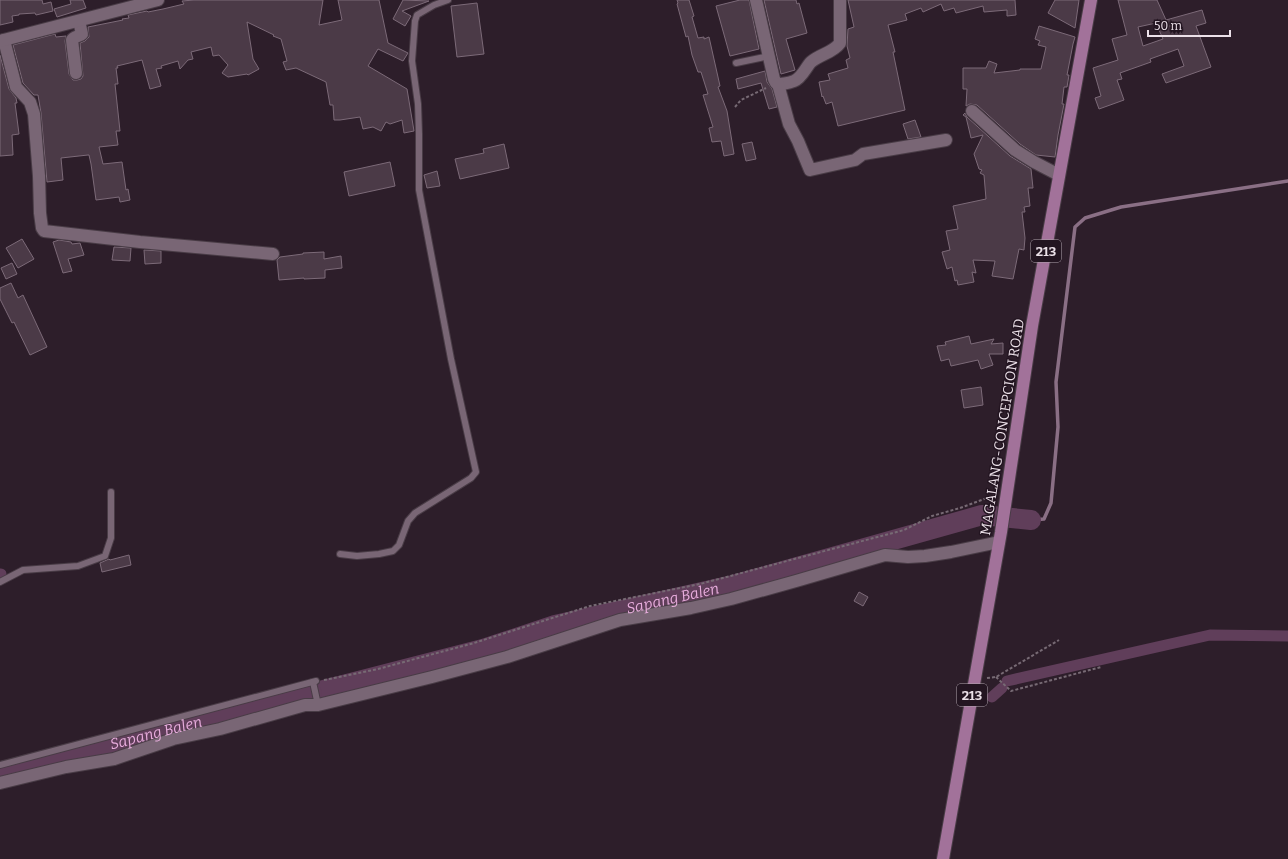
<svg xmlns="http://www.w3.org/2000/svg" width="1288" height="859" font-family="Bitter,serif">
<style>
.lines{fill:none;stroke-linecap:round;stroke-linejoin:round}
.stream{stroke:#8a6f85;stroke-width:3.5}
.canal{stroke:#603e5a;stroke-width:11}
.river{stroke:#603e5a;stroke-width:20}
.building{fill:#4b3a47;stroke:#7c6a78;fill-rule:evenodd}
.service-casing{stroke:#493c46;stroke-width:8}
.minor-casing{stroke:#493c46;stroke-width:14}
.tertiary-casing{stroke:#493c46;stroke-width:14}
.primary-casing{stroke:#493c46;stroke-width:14}
.path{stroke:#776a74;stroke-width:2;stroke-dasharray:3 2;stroke-linecap:butt}
.service{stroke:#796675;stroke-width:6}
.minor{stroke:#796675;stroke-width:12}
.tertiary{stroke:#796675;stroke-width:12}
.primary{stroke:#a2729a;stroke-width:12}
.labels{text-anchor:middle;stroke-width:3;stroke-linejoin:round;paint-order:stroke}
.shield{fill:#231521;stroke:#b0a4ad;stroke-width:1}
.shield-label{font-size:13px;font-weight:bold;fill:#ece1e9}
.street-label{font-size:14px;fill:#ece1e9;stroke:#231521}
.water-label{font-size:15px;font-style:italic;fill:#e7acdc;stroke:#231521}
</style>
<rect width="100%" height="100%" fill="#2d1e2a"/>
<g class="lines">
<path class="stream" d="M1031,520L1044,519L1051,503L1058,427L1056,382L1075,227L1085,218L1121,207L1288,181"/>
<g class="canal">
<path d="M0,575L1,574"/>
<path d="M1007,681L1210,635L1288,636"/>
<path d="M992,697L1002,688"/>
</g>
<g class="river">
<path id="s1" d="M316,692L483,649L555,625L733,585L982,515L1031,520"/>
<path id="s2" d="M0,773L312,693"/>
</g>
</g>
<g class="building">
<path d="M0,0H42L43,4L51,2L53,11L36,15L35,13L19,14V15L12,16L13,22L0,25Z"/>
<path d="M70,0H83L86,8L57,17L54,9L71,4Z"/>
<path d="M194,0H323L319,25L342,20L338,0H379L388,43L408,53L403,61L378,49L368,66L407,89L414,131L404,133L402,120L390,124L386,122L381,131L373,127L363,129L360,117L340,120H334L333,105H330L326,82L296,68L286,70L283,62L287,61L281,39L273,36L274,35L247,22L253,59L259,69L248,75L247,74L228,77L222,73L228,65L219,55L213,56L211,47L191,52L193,59L188,60L180,69L178,61L161,66L162,68L156,69L161,86L150,89L142,60L117,66L118,68H116L118,84H115L120,131H116L118,145L99,147L103,164L122,162L126,190L128,189L130,200L120,202L119,197L96,200L91,164L89,155H88L61,158L63,180L47,182L41,113L38,95H34L23,83L13,45L55,34L56,37L66,36L65,41L69,74L73,80H77L81,79L83,76L80,43L85,41L89,37L88,27L123,20L122,19L129,18L128,15L147,11L148,12L163,9L184,4L182,1Z"/>
<path d="M403,0L429,1L402,11L411,16L405,26L393,19Z"/>
<path d="M677,0H689L694,16L692,17L698,38L704,37V39L709,37L720,86L718,87L727,111L734,154L724,156L721,141L712,142L709,128L713,127L703,95L708,94L701,72H698L692,55L688,36L686,37L677,4L678,3Z"/>
<path d="M740,0H749L759,49L730,56L716,6Z"/>
<path d="M764,0H796L797,4L799,3L807,33L786,39L795,70L781,74Z"/>
<path d="M848,0H1015L1016,15L1007,16V10L984,12L983,6L956,13L954,8L944,11L941,4L923,12L921,8L905,14L907,20L888,25L895,52H893L905,110L838,126L832,102L826,104L823,96L822,97L819,82L830,80L828,74L848,68L846,60L850,58L847,46L848,29L854,27Z"/>
<path d="M1055,0H1079L1075,28L1048,13Z"/>
<path d="M1118,0H1157L1166,20L1202,10L1206,23L1196,26L1211,67L1166,83L1162,74L1184,66L1178,49L1150,59L1151,62L1120,73L1122,79L1117,80L1124,100L1099,109L1095,98L1101,96L1093,68L1118,60L1112,39L1127,35ZM1156,23L1163,39L1143,46L1138,27Z"/>
<path d="M477,3L484,54L457,57L451,6Z"/>
<path d="M1039,26L1075,37L1073,44L1067,75H1069L1067,87H1064L1062,104H1064L1058,135L1055,157L1036,155L1020,144L977,105L970,104L966,106L967,89H963V68H986L989,61L997,64L994,73L1020,70V69H1041L1046,47L1038,45L1040,41L1035,39Z"/>
<path d="M0,55L9,89L16,98L17,103H15L19,134L12,135L13,155L0,156Z"/>
<path d="M765,71L767,82L772,89L777,107L769,109L761,83L738,89L736,79Z"/>
<path d="M965,113L967,117L1010,156L1031,169L1033,188H1028L1030,206L1024,207L1025,212H1022L1025,238L1024,250L1019,249L1013,279L992,276L995,261L973,260L976,273L972,272L974,282L958,285L957,280L955,281L952,267L947,269L942,252L950,250L946,231L958,229L953,206L986,199L984,175L980,173L982,170L979,169L974,154L983,135L971,138L966,117L963,115Z"/>
<path d="M915,120L921,137L908,139L903,124Z"/>
<path d="M752,142L756,159L746,161L742,144Z"/>
<path d="M504,144L509,168L460,179L455,159L484,153L483,149Z"/>
<path d="M390,162L395,186L349,196L344,172Z"/>
<path d="M437,171L440,186L427,188L424,175Z"/>
<path d="M22,239L34,259L18,268L6,248Z"/>
<path d="M59,240L71,242L72,244L80,243L84,255L68,259L72,271L63,273L53,242Z"/>
<path d="M114,247L131,248L130,261L112,260Z"/>
<path d="M144,250L161,251V263L145,264Z"/>
<path d="M324,252V259L341,256L342,268L325,270V278L304,279V278L279,280L277,260L280,257L303,254V253Z"/>
<path d="M12,263L17,274L6,279L1,268Z"/>
<path d="M11,283L18,298L23,295L47,347L30,355L14,322L12,323L0,299V288Z"/>
<path d="M969,336L971,344L994,339L991,344L1003,343V354H989L993,365L981,369L978,360L951,366L949,359L941,361L937,346L946,345L945,342Z"/>
<path d="M981,387L983,405L964,408L961,390Z"/>
<path d="M129,555L131,565L102,572L100,563L109,559L110,560Z"/>
<path d="M859,592L868,597L863,606L854,601Z"/>
</g>
<g class="lines">
<g class="service-casing">
<g id="service">
<path d="M736,63L769,56"/>
<path d="M340,554L357,556L379,554L393,551L399,545L408,521L415,513L471,478L476,472L451,359L419,190V134L418,104L412,61L415,21L417,15L434,5L448,0"/>
<path d="M0,582L23,570L78,566L105,556L111,538V492"/>
<path d="M313,682L318,705"/>
<path d="M0,765L316,681"/>
</g>
</g>
<g class="minor-casing">
<g id="minor">
<path d="M756,0L774,79L776,83C780,85 789,83 794,81C802,78 806,67 811,62C820,54 833,53 840,43V0"/>
<path d="M4,40L16,87L30,102L34,114L39,176L40,213L42,228L44,231L140,242L273,254"/>
<path d="M76,73L72,40C74,36 79,37 82,34L79,21"/>
<path d="M778,84L789,124L798,141L810,170L855,160L863,154L946,140"/>
<path d="M972,111L1015,150L1034,162L1059,175"/>
<path d="M0,783L66,767L114,759L173,739L220,729L305,705H318L432,677L507,657L620,620L691,608L731,599L796,581L885,555L908,557L925,556L951,552L999,542"/>
</g>
</g>
<g class="tertiary-casing">
<path id="tertiary" d="M0,41L158,0"/>
</g>
<g class="primary-casing">
<path id="primary" d="M943,859L1001,532L1032,326L1091,0"/>
</g>
<g class="path">
<path d="M735,107L741,100L766,88"/>
<path d="M996,677L1011,691L1101,667"/>
<path d="M987,678L996,677L1059,640"/>
<path d="M324,680L378,669L474,643L590,606L700,584L904,530L932,516L960,508L995,495"/>
</g>
<use href="#service" class="service"/>
<use href="#minor" class="minor"/>
<use href="#tertiary" class="tertiary"/>
<use href="#primary" class="primary"/>
</g>
<g class="labels">
<g class="shield">
<rect x="1031" y="240" width="30" height="22" rx="3"/>
<rect x="957" y="684" width="30" height="22" rx="3"/>
</g>
<g class="shield-label">
<text x="1046" y="256">213</text>
<text x="972" y="700">213</text>
</g>
<g class="street-label">
<text transform="translate(1002 427) rotate(-81)" y="5">MAGALANG-CONCEPCION ROAD</text>
</g>
<g class="water-label">
<text dy="5" stroke="none"><textPath href="#s1" startOffset="369">Sapang Balen</textPath></text>
<text dy="5" stroke="none"><textPath href="#s2" startOffset="161">Sapang Balen</textPath></text>
</g>
</g>
<path d="M1148 30v6h82v-6" fill="none" stroke="#ece1e9" stroke-width="2"/>
<text x="1154" y="30" font-size="12" fill="#ece1e9" stroke="#231521" stroke-width="3" paint-order="stroke">50 m</text>
</svg>
